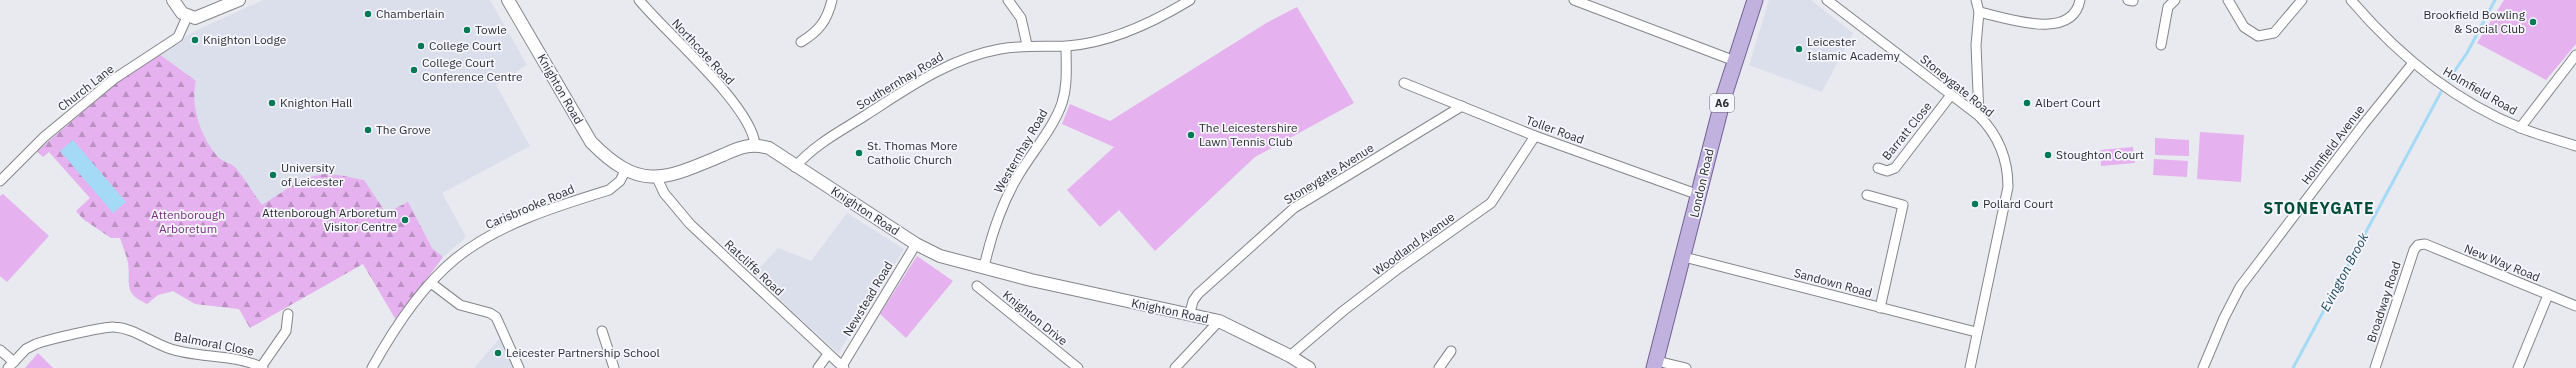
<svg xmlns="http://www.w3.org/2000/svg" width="2576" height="368" font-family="'IBM Plex Sans',sans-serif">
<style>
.built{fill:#dbdeeb}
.forest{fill:url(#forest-firs)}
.garden{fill:#e6b1ef}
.water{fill:#a4daf6}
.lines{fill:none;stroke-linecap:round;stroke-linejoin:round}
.stream{stroke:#a4daf6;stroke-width:3}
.minor-casing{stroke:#84858b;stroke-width:11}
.tertiary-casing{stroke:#84858b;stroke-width:14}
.primary-casing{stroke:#736194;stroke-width:17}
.minor{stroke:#fff;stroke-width:9}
.tertiary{stroke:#fff;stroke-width:12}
.primary{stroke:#c1b1df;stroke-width:15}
.poi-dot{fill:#047955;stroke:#f6f7fe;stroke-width:1.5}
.labels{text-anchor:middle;stroke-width:3.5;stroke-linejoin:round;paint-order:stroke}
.shield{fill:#f6f7fe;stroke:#6a6a6e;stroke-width:1}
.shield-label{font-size:11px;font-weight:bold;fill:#2e2e31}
.poi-label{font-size:12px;fill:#2e2e31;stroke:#f6f7fe;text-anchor:start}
.street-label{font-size:12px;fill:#2e2e31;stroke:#f6f7fe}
.park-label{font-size:12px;fill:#742f7f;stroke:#f6f7fe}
.water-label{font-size:13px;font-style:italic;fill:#1b4559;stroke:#f6f7fe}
.district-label{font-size:16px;font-weight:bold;letter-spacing:1px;fill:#014e35;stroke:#f6f7fe}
</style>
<defs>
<pattern id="forest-firs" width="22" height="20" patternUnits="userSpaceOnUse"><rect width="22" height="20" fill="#e6b1ef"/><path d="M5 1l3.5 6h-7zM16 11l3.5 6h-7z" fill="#bb90c2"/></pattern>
</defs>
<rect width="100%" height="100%" fill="#e9eaf0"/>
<g class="built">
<path d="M263,0H490L527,65L496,85L530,146L442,193L466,237L443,257L396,320L363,264L250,328L239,309L195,304L173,291L158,295L147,304L134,297L128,281V263L120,238H111L83,219L76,211L90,198L49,152L43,157L37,151L118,82L176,43L180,44L185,37L197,30Z"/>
<path d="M1769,0H1811L1853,33L1822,92L1749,65Z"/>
<path d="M847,213L904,249L838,353L753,275L778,248L811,261Z"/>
<path d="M502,335L517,368H474L500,338Z"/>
</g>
<path class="forest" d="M159,54L196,81C190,107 201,138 219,158C223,162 231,163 235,167C245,179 253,193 262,205C282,193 301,176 326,174C338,174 352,178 364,180L386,213L408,202L432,248L443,257L396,320L363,264L250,328L239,309L195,304L173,291L158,295L147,304C121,291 132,285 128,262C126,254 123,246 120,238H111L83,219L76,211L90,198L49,152L43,157L37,151L118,82Z"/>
<g class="garden">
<path d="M2504,0H2576V44L2546,80L2477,43Z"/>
<path d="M1297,7L1354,103L1255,157L1155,251L1119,210L1100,227L1067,190L1114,147L1062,124L1070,104L1110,121L1268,22Z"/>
<path d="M2200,132L2244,135L2241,182L2197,179Z"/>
<path d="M2155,138L2189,140V156L2155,155Z"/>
<path d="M2133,147L2135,163L2101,166L2100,150Z"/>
<path d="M2154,159L2188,161L2187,177L2153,175Z"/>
<path d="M3,194L49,236L7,282L0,276V196Z"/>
<path d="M917,256L953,281L906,338L880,314Z"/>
<path d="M38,353L53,368H25Z"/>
</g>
<path class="water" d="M73,140L126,202L113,213L60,151Z"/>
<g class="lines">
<g class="stream">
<path d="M2449,79L2467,53L2495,0"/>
<path d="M2293,368L2441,92"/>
</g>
<g class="minor-casing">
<g id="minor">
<path d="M639,0C666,33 750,104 755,144"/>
<path d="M1008,0L1021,18L1027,45"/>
<path d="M1574,0L1735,61"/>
<path d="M1827,0L1979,116C1999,136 2008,159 2008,187L1970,368"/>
<path d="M1976,0L1979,12L1976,45L1979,116"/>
<path d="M2128,0L2133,1"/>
<path d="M2228,0L2244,27L2258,36L2274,33L2302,0"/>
<path d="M2351,0C2397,54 2454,101 2521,128C2538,135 2558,140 2576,146"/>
<path d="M1979,12C2007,18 2072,42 2080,0"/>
<path d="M801,42C819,31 827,21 832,0"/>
<path d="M2161,45L2168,7L2175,0"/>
<path d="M1404,83L1535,136L1699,195"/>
<path d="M2520,128L2576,55"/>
<path d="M795,167C815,144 841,131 866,115C908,88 950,58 1000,49C1023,45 1044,47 1067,46C1110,43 1154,22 1190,0"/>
<path d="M1878,168L1887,171L1895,168L1951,95"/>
<path d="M657,178L664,193L690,224L844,368"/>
<path d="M0,181L44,137L114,79L178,37L187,17"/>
<path d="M1867,195L1903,205L1880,308"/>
<path d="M1684,257L1976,332"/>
<path d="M984,267C991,236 1002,203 1018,176C1032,152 1053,129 1062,103C1068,84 1066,65 1066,46"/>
<path d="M431,283L460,305L490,313L496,317L519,368"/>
<path d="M977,286L1078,368"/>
<path d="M1190,313L1193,301L1198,294L1294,208L1462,106"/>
<path d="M602,331L614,368"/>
<path d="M0,350L14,362"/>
<path d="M1290,356L1343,311L1399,268L1491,203L1535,136"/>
<path d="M1657,361L1686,368"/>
<path d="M842,366L916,244"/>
<path d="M261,367L286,331L288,314"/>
<path d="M8,368L26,349L36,344C46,340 105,326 114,327C133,328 149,341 168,348C198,359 234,353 263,368"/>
<path d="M372,368C393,330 421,287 455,259C498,224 557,206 609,190L620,181L626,169"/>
<path d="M818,368L828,354"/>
<path d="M1175,368L1219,321"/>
<path d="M1439,368L1451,351"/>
<path d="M2203,368L2224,318L2240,287L2363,125L2413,63"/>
<path d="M2375,368L2414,250L2418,245L2425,244L2576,306"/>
<path d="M2518,368L2548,295"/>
</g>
</g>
<g class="tertiary-casing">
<g id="tertiary">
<path d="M173,0L182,13L195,18L239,0"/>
<path d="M508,0L591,142C641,193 665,179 723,155C740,147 751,143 769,148L916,244L940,256L1031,280L1219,321L1290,356L1309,368"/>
</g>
</g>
<g class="primary-casing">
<path id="primary" d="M1654,368L1723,99L1755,0"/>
</g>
<use href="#minor" class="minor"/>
<use href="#tertiary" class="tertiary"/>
<use href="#primary" class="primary"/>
</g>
<g class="poi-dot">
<circle cx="368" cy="14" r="4"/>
<circle cx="2533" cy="22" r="4"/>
<circle cx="467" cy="30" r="4"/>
<circle cx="195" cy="40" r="4"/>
<circle cx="421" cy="46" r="4"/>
<circle cx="1799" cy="49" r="4"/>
<circle cx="414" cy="70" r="4"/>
<circle cx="272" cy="103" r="4"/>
<circle cx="2027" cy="103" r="4"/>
<circle cx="368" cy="130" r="4"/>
<circle cx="1191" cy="135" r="4"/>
<circle cx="859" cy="153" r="4"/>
<circle cx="2048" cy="155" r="4"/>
<circle cx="273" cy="175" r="4"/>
<circle cx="1975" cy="204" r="4"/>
<circle cx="405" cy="220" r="4"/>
<circle cx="498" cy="353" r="4"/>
</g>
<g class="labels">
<rect class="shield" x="1710" y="94" width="24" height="18" rx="3"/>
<g class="shield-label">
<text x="1722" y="107">A6</text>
</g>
<g class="poi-label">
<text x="376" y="18">Chamberlain</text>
<text x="2525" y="19" text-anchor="end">Brookfield Bowling<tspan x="2525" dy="14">&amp; Social Club</tspan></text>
<text x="475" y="34">Towle</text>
<text x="203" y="44">Knighton Lodge</text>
<text x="1807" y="46">Leicester<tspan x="1807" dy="14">Islamic Academy</tspan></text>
<text x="429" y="50">College Court</text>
<text x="422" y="67">College Court<tspan x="422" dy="14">Conference Centre</tspan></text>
<text x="280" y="107">Knighton Hall</text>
<text x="2035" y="107">Albert Court</text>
<text x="1199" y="132">The Leicestershire<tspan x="1199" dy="14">Lawn Tennis Club</tspan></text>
<text x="376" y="134">The Grove</text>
<text x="867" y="150">St. Thomas More<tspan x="867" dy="14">Catholic Church</tspan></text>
<text x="2056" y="159">Stoughton Court</text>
<text x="281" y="172">University<tspan x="281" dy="14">of Leicester</tspan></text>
<text x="1983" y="208">Pollard Court</text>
<text x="397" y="217" text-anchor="end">Attenborough Arboretum<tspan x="397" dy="14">Visitor Centre</tspan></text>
<text x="506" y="357">Leicester Partnership School</text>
</g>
<g class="street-label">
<text transform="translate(703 52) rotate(47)" y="4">Northcote Road</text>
<text transform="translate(900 81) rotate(-31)" y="4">Southernhay Road</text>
<text transform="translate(1957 86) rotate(39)" y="4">Stoneygate Road</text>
<text transform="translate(86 88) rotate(-38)" y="4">Church Lane</text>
<text transform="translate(560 89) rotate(60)" y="4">Knighton Road</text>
<text transform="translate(2480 91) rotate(30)" y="4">Holmfield Road</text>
<text transform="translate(1555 130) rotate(20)" y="4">Toller Road</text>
<text transform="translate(1907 131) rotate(-51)" y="4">Barratt Close</text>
<text transform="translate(2333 145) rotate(-53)" y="4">Holmfield Avenue</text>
<text transform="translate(1021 151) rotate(-60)" y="4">Westernhay Road</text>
<text transform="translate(1329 174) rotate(-32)" y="4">Stoneygate Avenue</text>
<text transform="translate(1702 183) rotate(-77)" y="4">London Road</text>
<text transform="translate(530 207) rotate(-23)" y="4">Carisbrooke Road</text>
<text transform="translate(865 211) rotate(33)" y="4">Knighton Road</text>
<text transform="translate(1414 244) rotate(-36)" y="4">Woodland Avenue</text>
<text transform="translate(2502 263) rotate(22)" y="4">New Way Road</text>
<text transform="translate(754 268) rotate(43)" y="4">Ratcliffe Road</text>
<text transform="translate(1833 283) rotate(15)" y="4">Sandown Road</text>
<text transform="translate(868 299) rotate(-59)" y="4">Newstead Road</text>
<text transform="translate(2384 302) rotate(-72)" y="4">Broadway Road</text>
<text transform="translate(1170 311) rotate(12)" y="4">Knighton Road</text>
<text transform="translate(1035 318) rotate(39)" y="4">Knighton Drive</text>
<text transform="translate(214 344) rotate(11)" y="4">Balmoral Close</text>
</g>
<g class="park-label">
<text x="188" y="219">Attenborough<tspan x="188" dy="14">Arboretum</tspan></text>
</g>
<g class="water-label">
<text transform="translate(2344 272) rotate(-62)" y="5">Evington Brook</text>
</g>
<g class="district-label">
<text x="2319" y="214">STONEYGATE</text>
</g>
</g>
</svg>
